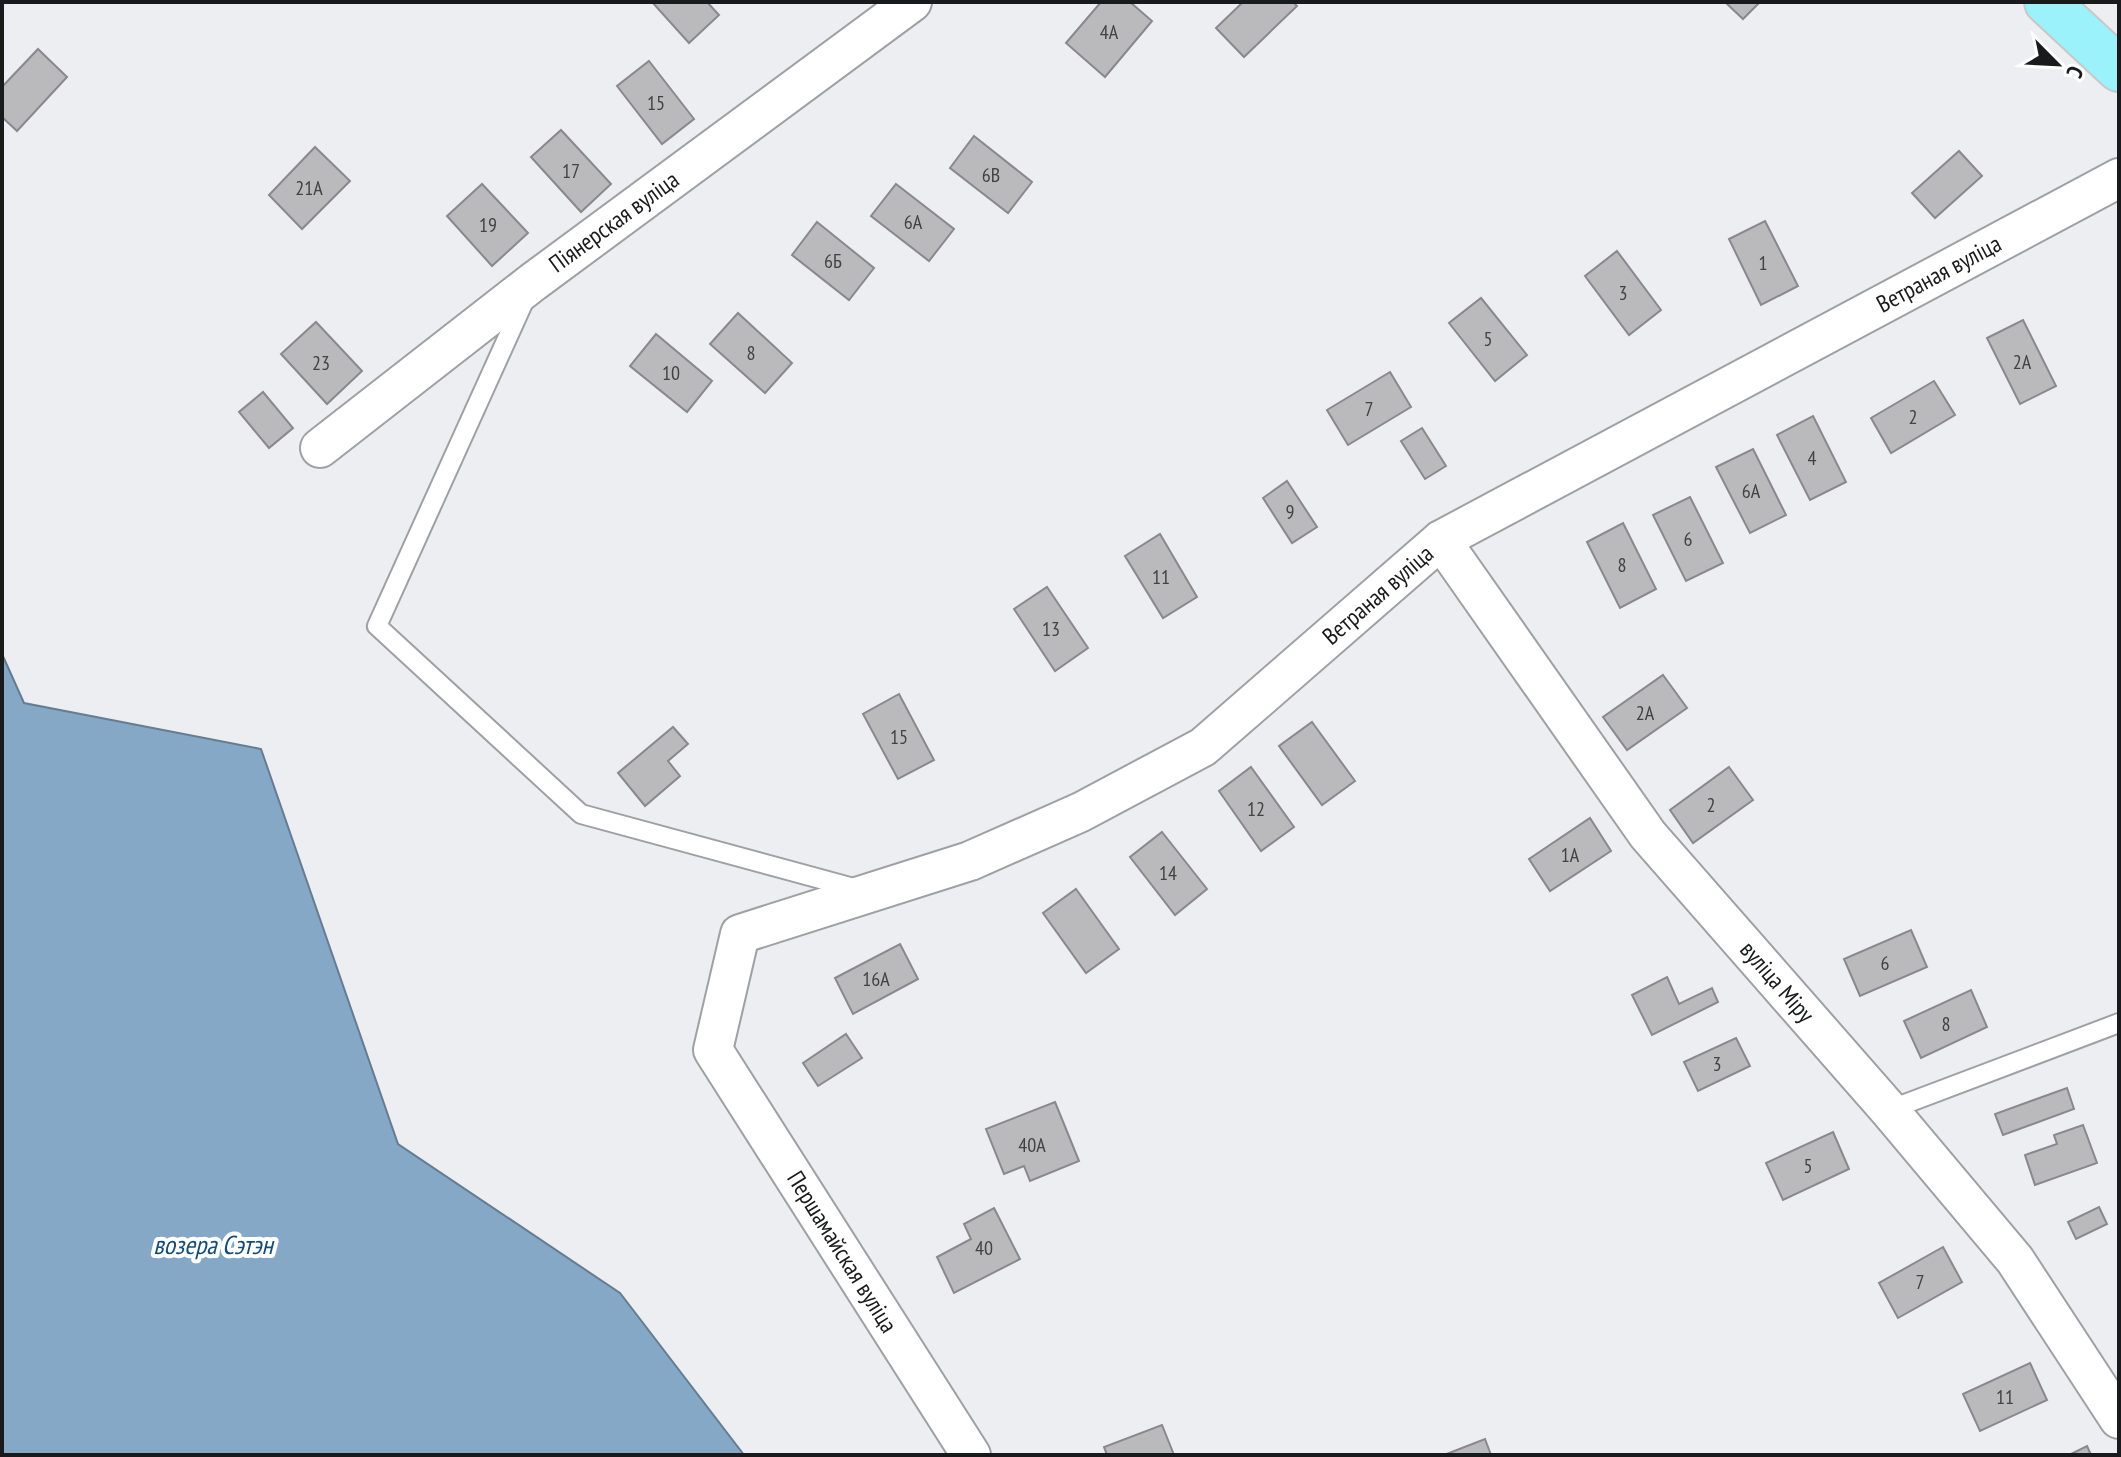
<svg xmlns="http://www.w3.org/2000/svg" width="2121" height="1457" font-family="'PT Sans Narrow',sans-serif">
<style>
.water{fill:#85a8c6;stroke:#657d93;stroke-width:2}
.building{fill:#bab9bc;stroke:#8a888b;stroke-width:2}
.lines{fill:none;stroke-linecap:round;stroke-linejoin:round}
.service-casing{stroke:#9ea0a3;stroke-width:22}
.minor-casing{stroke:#9ea0a3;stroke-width:42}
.primary-casing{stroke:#c8c8c8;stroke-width:48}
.service{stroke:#fff;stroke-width:18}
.minor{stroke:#fff;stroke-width:38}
.primary{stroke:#9bf2fb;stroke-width:44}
.labels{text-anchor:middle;stroke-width:8;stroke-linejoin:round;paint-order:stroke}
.number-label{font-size:20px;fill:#414243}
.street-label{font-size:24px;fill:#191a1b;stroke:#fff}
.water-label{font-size:26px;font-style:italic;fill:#134c75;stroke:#fff}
</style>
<rect width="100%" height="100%" fill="#eceef1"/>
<path class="water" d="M2,654L24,703L261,749L398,1144L620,1293L744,1455H2Z"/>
<g class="building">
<path d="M652,2H707L719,15L689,43Z"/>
<path d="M1101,2H1130L1152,21L1105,77L1066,43Z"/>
<path d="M1243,2H1293L1297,6L1244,57L1216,28Z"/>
<path d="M1725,2H1760L1743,19Z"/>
<path d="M38,49L67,77L17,131L2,117V87Z"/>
<path d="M649,61L694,119L662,144L617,86Z"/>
<path d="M561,130L611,184L581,212L531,157Z"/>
<path d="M974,136L1032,182L1008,213L950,168Z"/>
<path d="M315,147L350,181L302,229L269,195Z"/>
<path d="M1959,151L1982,176L1935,218L1912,193Z"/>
<path d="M482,184L528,233L492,266L447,216Z"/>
<path d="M896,184L954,229L929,261L871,216Z"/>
<path d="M1765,221L1798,286L1761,305L1729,239Z"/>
<path d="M817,222L874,268L849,300L792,255Z"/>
<path d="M1617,251L1661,310L1629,335L1585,276Z"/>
<path d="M1481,298L1527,355L1495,381L1449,323Z"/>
<path d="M738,313L792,363L765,393L710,344Z"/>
<path d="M2023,320L2056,386L2020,404L1987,338Z"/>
<path d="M316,322L362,371L327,404L281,354Z"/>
<path d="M656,334L712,381L687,412L630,366Z"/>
<path d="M1390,372L1411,407L1348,445L1327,410Z"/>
<path d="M1934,381L1955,415L1891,453L1871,418Z"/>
<path d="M263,392L293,428L269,448L239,412Z"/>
<path d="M1813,416L1846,482L1810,500L1777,435Z"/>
<path d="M1422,428L1446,466L1425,479L1401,441Z"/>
<path d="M1753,449L1786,515L1750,533L1716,467Z"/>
<path d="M1287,481L1317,527L1292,543L1263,498Z"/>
<path d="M1690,497L1723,563L1686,581L1653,515Z"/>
<path d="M1623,523L1656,589L1620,608L1587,542Z"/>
<path d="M1160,534L1197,597L1163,618L1125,556Z"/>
<path d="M1047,587L1088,648L1055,671L1014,609Z"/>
<path d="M1663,675L1687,708L1627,750L1603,717Z"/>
<path d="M899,694L934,760L898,779L863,714Z"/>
<path d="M1312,722L1355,781L1322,805L1279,746Z"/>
<path d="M673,727L688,744L668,761L680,776L645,806L618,773Z"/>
<path d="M1251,767L1294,827L1261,851L1219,791Z"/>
<path d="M1729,767L1753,800L1693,843L1670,810Z"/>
<path d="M1590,818L1611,851L1550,891L1529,859Z"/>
<path d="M1162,832L1207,889L1175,915L1130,857Z"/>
<path d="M1076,889L1119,949L1086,973L1043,913Z"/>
<path d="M1911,930L1927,967L1860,996L1844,959Z"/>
<path d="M900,944L918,979L853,1014L835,978Z"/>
<path d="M1667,977L1679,1004L1712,988L1718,1002L1652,1035L1632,995Z"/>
<path d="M1971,990L1987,1027L1921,1058L1904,1021Z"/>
<path d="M846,1034L862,1058L818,1086L803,1063Z"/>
<path d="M1736,1038L1750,1066L1698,1091L1684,1062Z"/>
<path d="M2067,1088L2074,1109L2003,1135L1995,1114Z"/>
<path d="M1055,1102L1079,1161L1030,1181L1024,1166L1004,1174L986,1129Z"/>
<path d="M2083,1125L2097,1163L2035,1185L2025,1155L2057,1144L2054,1135Z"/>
<path d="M1833,1132L1849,1169L1783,1200L1766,1163Z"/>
<path d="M2099,1207L2107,1224L2076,1239L2068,1222Z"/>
<path d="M994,1208L1020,1259L954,1293L937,1257L971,1239L964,1224Z"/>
<path d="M1943,1247L1962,1282L1898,1318L1879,1283Z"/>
<path d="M2030,1363L2047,1400L1980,1431L1963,1394Z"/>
<path d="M1162,1425L1174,1455H1107L1104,1447Z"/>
<path d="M1485,1439L1491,1455H1444Z"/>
<path d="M2087,1446L2091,1455H2069Z"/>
</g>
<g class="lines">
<g class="service-casing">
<g id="service">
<path d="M525,299L377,626L581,814L861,890"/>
<path d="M1889,1110L2119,1023"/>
</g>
</g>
<g class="minor-casing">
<g id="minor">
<path d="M320,448L533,282L912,2"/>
<path d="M1441,540L1648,835L1889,1110L2015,1260L2119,1419"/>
<path d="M971,1455L713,1050L740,934L970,861L1081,812L1203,747L1441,540L2119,178"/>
</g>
</g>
<g class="primary-casing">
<path id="primary" d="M2047,2L2119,69"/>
</g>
<use href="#service" class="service"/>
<use href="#minor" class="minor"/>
<use href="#primary" class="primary"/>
</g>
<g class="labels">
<g class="number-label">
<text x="1109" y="39">4А</text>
<text x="656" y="110">15</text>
<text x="571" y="178">17</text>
<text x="991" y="182">6В</text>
<text x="309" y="195">21А</text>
<text x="913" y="229">6А</text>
<text x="488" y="232">19</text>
<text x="833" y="268">6Б</text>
<text x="1763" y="270">1</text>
<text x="1623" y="300">3</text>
<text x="1488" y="346">5</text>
<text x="751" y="360">8</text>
<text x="2022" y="369">2А</text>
<text x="321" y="370">23</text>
<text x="671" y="380">10</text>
<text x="1369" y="416">7</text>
<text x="1913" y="424">2</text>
<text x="1812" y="465">4</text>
<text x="1751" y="498">6А</text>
<text x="1290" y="519">9</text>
<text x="1688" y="546">6</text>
<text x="1622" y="572">8</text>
<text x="1161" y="584">11</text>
<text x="1051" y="636">13</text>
<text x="1645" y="720">2А</text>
<text x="899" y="744">15</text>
<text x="1711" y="812">2</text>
<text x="1256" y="816">12</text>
<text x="1570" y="862">1А</text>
<text x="1168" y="880">14</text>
<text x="1885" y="970">6</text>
<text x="876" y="986">16А</text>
<text x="1946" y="1031">8</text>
<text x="1717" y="1071">3</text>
<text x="1032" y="1152">40А</text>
<text x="1808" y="1173">5</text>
<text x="984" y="1255">40</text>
<text x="1920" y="1289">7</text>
<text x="2005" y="1404">11</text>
</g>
<g class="street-label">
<text transform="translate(614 222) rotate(-36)" y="8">Піянерская вуліца</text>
<text transform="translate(1939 274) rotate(-28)" y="8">Ветраная вуліца</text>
<text transform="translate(1378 595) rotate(-41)" y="8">Ветраная вуліца</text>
<text transform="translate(1777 982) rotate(49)" y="8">вуліца Міру</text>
<text transform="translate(842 1252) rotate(58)" y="8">Першамайская вуліца</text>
</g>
<g class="water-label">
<text x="213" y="1254">возера Сэтэн</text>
</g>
</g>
<rect width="2121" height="1457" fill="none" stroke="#191a1b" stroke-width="8"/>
<g transform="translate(2057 64) rotate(114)" stroke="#ffffff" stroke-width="6" paint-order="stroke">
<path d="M0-6L14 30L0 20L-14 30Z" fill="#191a1b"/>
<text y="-12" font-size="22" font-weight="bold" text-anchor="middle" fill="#191a1b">С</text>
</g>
</svg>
